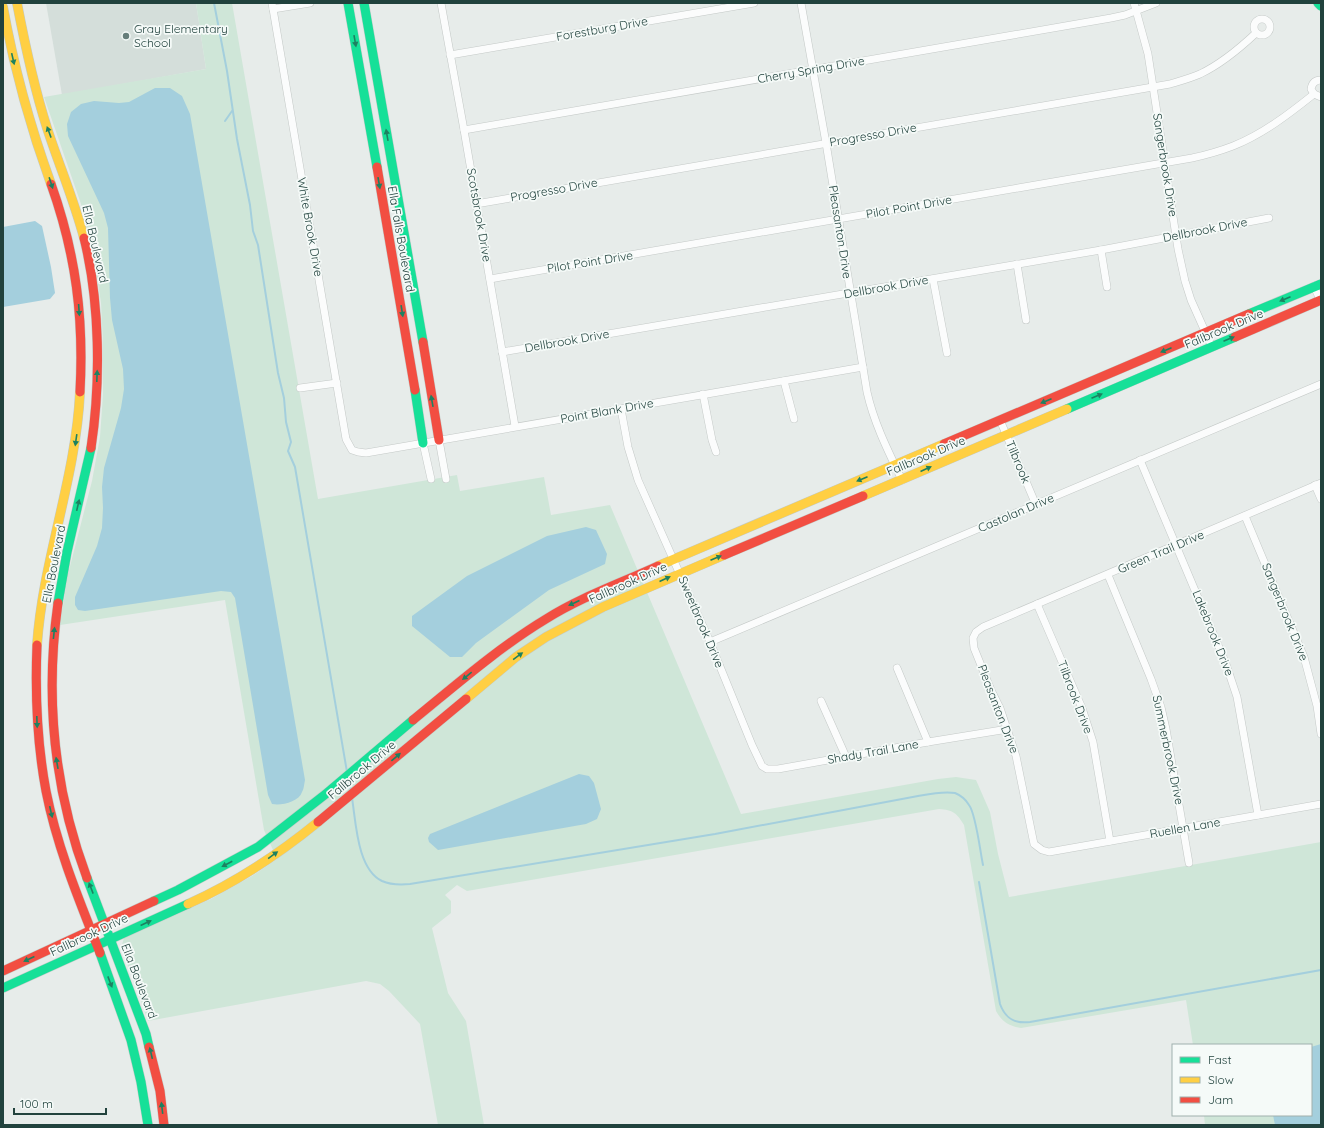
<svg xmlns="http://www.w3.org/2000/svg" width="1324" height="1128" font-family="Quicksand,sans-serif">
<style>
.built{fill:#d4deda}
.green{fill:#cfe6d8}
.water{fill:#a4cfdd}
.lines{fill:none;stroke-linecap:round;stroke-linejoin:round}
.stream{stroke:#a4cfdd;stroke-width:2}
.street-casing{stroke:#c4c9c7;stroke-width:8}
.fast-casing{stroke:#c2cac7;stroke-width:10}
.slow-casing{stroke:#c2cac7;stroke-width:10}
.jam-casing{stroke:#c2cac7;stroke-width:10}
.street{stroke:#fbfcfc;stroke-width:7}
.fast{stroke:#16e098;stroke-width:9}
.slow{stroke:#ffcf43;stroke-width:9}
.jam{stroke:#f24e42;stroke-width:9}
.oneway{fill:#1d8161}
.poi-dot{fill:#667e7a;stroke:#f5faf8;stroke-width:1.5}
.labels{text-anchor:middle;stroke-width:3.5;stroke-linejoin:round;paint-order:stroke}
.poi-label{font-size:12px;fill:#21423d;stroke:#f5faf8;text-anchor:start}
.street-label{font-size:12px;fill:#21423d;stroke:#f5faf8}
</style>
<rect width="100%" height="100%" fill="#e7ecea"/>
<path class="built" d="M46,3H196L206,69L62,95Z"/>
<path class="green" d="M196,3H232L318,499L457,475L460,491L544,477L551,515L610,505L741,814L938,779L956,777L976,780L990,812L998,854L1009,897L1321,842V1125H1205L1204,1115H1311V1045H1193L1186,1000L1021,1028C1009,1026 1002,1022 996,1011L964,825C957,813 953,810 939,809L467,891L457,885L445,895L451,901V913L432,928L448,993L466,1021L484,1125H438L420,1024L389,991L380,984L366,981L148,1021L136,986L121,948L124,938L211,899L252,876L277,859L264,830L225,600L60,625L68,574L92,481L100,437L103,394V342L101,303L94,257L81,204L44,97L206,69Z"/>
<g class="water">
<path d="M155,88H170L182,96L190,114L305,780C304,784 304,789 302,792C299,802 281,806 272,804L268,795L235,598L231,592L221,591L85,611L78,610L75,605V597L97,546L102,528L103,508L102,487L104,468L121,408L124,389L123,369L112,320L110,298L108,228L104,213L68,136L67,124L71,112L81,104L94,101L119,103L129,102Z"/>
<path d="M35,221L42,226L51,267L55,293L50,299L3,307V227Z"/>
<path d="M586,527L596,530L607,554L605,564L549,590L476,643L462,657H450L412,626V616L467,576L547,536Z"/>
<path d="M579,774L589,776L594,783L601,809L597,819L586,824L438,850L429,842L428,838L430,834Z"/>
<path d="M1321,1044V1125H1275L1273,1115H1311V1047Z"/>
</g>
<g class="lines">
<g class="stream">
<path d="M214,3L227,71L237,139L250,205L253,231L258,245L278,373L284,398L286,422L291,442L288,451L295,467L347,772"/>
<path d="M225,121L232,111"/>
<path d="M348,778L351,791"/>
<path d="M352,798C356,822 357,869 382,881C391,885 400,885 410,884L715,834L918,796C929,794 943,791 955,793C960,795 966,800 969,805C976,814 980,851 983,865"/>
<path d="M979,882L1000,1004C1005,1018 1014,1024 1030,1022L1321,970"/>
</g>
<g class="street-casing">
<g id="street">
<path d="M272,3L346,439L352,450L358,452L366,453L863,367"/>
<path d="M441,3L464,130L515,426"/>
<path d="M801,3L826,143L867,392C874,423 888,451 902,480"/>
<path d="M1134,3L1148,54L1178,249L1185,281L1191,300L1212,347"/>
<path d="M273,9L310,3"/>
<circle cx="1262" cy="27" r="8"/>
<path d="M450,55L754,3"/>
<path d="M1321,80C1315,80 1312,83 1311,89L1314,94L1321,97"/>
<path d="M464,130L1111,18L1125,15L1156,3"/>
<path d="M476,204L1170,84C1180,81 1191,78 1200,74C1221,64 1239,49 1256,33"/>
<path d="M1101,250L1107,287"/>
<path d="M1017,264L1026,320"/>
<path d="M490,279L1192,158C1206,155 1220,151 1233,146C1263,134 1289,114 1314,94"/>
<path d="M933,279L947,353"/>
<path d="M1314,286L1321,302"/>
<path d="M502,352L1101,250L1269,218"/>
<path d="M784,381L794,419"/>
<path d="M300,388L337,383"/>
<path d="M703,394L712,440L716,452"/>
<path d="M621,409L628,447L638,480L710,642L752,745L762,766L767,769H778L928,742L1008,729"/>
<path d="M1000,420L1036,505"/>
<path d="M439,440L446,479"/>
<path d="M423,443L431,479"/>
<path d="M1140,460L1226,664L1237,697L1258,815"/>
<path d="M1321,483L983,627L976,632L973,638L974,648L991,690L1000,708L1016,756L1034,844L1042,850L1049,852L1321,804"/>
<path d="M1315,485L1321,499"/>
<path d="M1245,516L1304,657L1317,706L1321,734"/>
<path d="M1108,575L1151,679L1161,707L1166,729L1189,863"/>
<path d="M1037,604L1082,708L1093,742L1110,841"/>
<path d="M710,642L1321,384"/>
<path d="M897,668L928,742"/>
<path d="M821,701L846,757"/>
</g>
</g>
<g class="fast-casing">
<g id="fast">
<path d="M348,3L377,167"/>
<path d="M364,3L423,342"/>
<path d="M1318,3L1321,6"/>
<path d="M1249,314L1321,284"/>
<path d="M415,390L423,443"/>
<path d="M1067,409L1235,337"/>
<path d="M58,603L67,552L91,448"/>
<path d="M87,878L146,1034L149,1047"/>
<path d="M154,901L178,890L258,847L327,793L413,720"/>
<path d="M100,953L131,1040L141,1082L148,1125"/>
<path d="M3,988L188,904"/>
</g>
</g>
<g class="slow-casing">
<g id="slow">
<path d="M17,3C25,45 34,87 47,128C59,165 74,200 84,238"/>
<path d="M3,7C14,68 30,126 51,184"/>
<path d="M863,496L1067,409"/>
<path d="M658,566L944,444"/>
<path d="M37,645C43,559 76,478 80,392"/>
<path d="M466,699L516,657L546,637L603,607L724,555"/>
<path d="M188,904C233,884 280,853 318,822"/>
</g>
</g>
<g class="jam-casing">
<g id="jam">
<path d="M377,167L415,390"/>
<path d="M51,184C76,254 84,318 80,392"/>
<path d="M84,238C100,302 101,382 91,448"/>
<path d="M1235,337L1321,300"/>
<path d="M423,342L439,440"/>
<path d="M944,444L1249,314"/>
<path d="M724,555L863,496"/>
<path d="M58,603C45,696 54,790 87,878"/>
<path d="M37,645C35,694 37,743 46,791C57,847 79,900 100,953"/>
<path d="M413,720C456,685 498,648 546,619C581,597 621,583 658,566"/>
<path d="M318,822L466,699"/>
<path d="M3,971L154,901"/>
<path d="M149,1047L160,1091L164,1125"/>
</g>
</g>
<use href="#street" class="street"/>
<use href="#fast" class="fast"/>
<use href="#slow" class="slow"/>
<use href="#jam" class="jam"/>
</g>
<defs><path id="oneway-solid" d="M-6-.8H1V-3.2L6.5 0L1 3.2V.8H-6Z"/></defs>
<g class="oneway">
<use href="#oneway-solid" transform="translate(355 41) rotate(80)"/>
<use href="#oneway-solid" transform="translate(13 59) rotate(77)"/>
<use href="#oneway-solid" transform="translate(49 132) rotate(-110)"/>
<use href="#oneway-solid" transform="translate(387 135) rotate(-100)"/>
<use href="#oneway-solid" transform="translate(51 183) rotate(72)"/>
<use href="#oneway-solid" transform="translate(379 183) rotate(80)"/>
<use href="#oneway-solid" transform="translate(1285 299) rotate(157)"/>
<use href="#oneway-solid" transform="translate(79 310) rotate(86)"/>
<use href="#oneway-solid" transform="translate(402 311) rotate(81)"/>
<use href="#oneway-solid" transform="translate(1229 339) rotate(-23)"/>
<use href="#oneway-solid" transform="translate(1166 350) rotate(157)"/>
<use href="#oneway-solid" transform="translate(97 376) rotate(-88)"/>
<use href="#oneway-solid" transform="translate(1097 396) rotate(-23)"/>
<use href="#oneway-solid" transform="translate(432 401) rotate(-100)"/>
<use href="#oneway-solid" transform="translate(1046 401) rotate(157)"/>
<use href="#oneway-solid" transform="translate(76 440) rotate(98)"/>
<use href="#oneway-solid" transform="translate(926 469) rotate(-24)"/>
<use href="#oneway-solid" transform="translate(862 479) rotate(157)"/>
<use href="#oneway-solid" transform="translate(78 505) rotate(-77)"/>
<use href="#oneway-solid" transform="translate(716 558) rotate(-23)"/>
<use href="#oneway-solid" transform="translate(665 579) rotate(-24)"/>
<use href="#oneway-solid" transform="translate(574 603) rotate(156)"/>
<use href="#oneway-solid" transform="translate(54 633) rotate(-84)"/>
<use href="#oneway-solid" transform="translate(518 656) rotate(-36)"/>
<use href="#oneway-solid" transform="translate(467 676) rotate(141)"/>
<use href="#oneway-solid" transform="translate(37 722) rotate(88)"/>
<use href="#oneway-solid" transform="translate(396 757) rotate(-40)"/>
<use href="#oneway-solid" transform="translate(57 763) rotate(-100)"/>
<use href="#oneway-solid" transform="translate(51 812) rotate(77)"/>
<use href="#oneway-solid" transform="translate(273 855) rotate(-36)"/>
<use href="#oneway-solid" transform="translate(227 864) rotate(152)"/>
<use href="#oneway-solid" transform="translate(91 888) rotate(-111)"/>
<use href="#oneway-solid" transform="translate(146 923) rotate(-25)"/>
<use href="#oneway-solid" transform="translate(29 959) rotate(155)"/>
<use href="#oneway-solid" transform="translate(110 982) rotate(69)"/>
<use href="#oneway-solid" transform="translate(151 1053) rotate(-103)"/>
<use href="#oneway-solid" transform="translate(162 1108) rotate(-97)"/>
</g>
<circle class="poi-dot" cx="126" cy="36" r="4"/>
<g class="labels">
<g class="poi-label">
<text x="134" y="33">Gray Elementary<tspan x="134" dy="14">School</tspan></text>
</g>
<g class="street-label">
<text transform="translate(602 29) rotate(-10)" y="4">Forestburg Drive</text>
<text transform="translate(811 70) rotate(-10)" y="4">Cherry Spring Drive</text>
<text transform="translate(873 135) rotate(-10)" y="4">Progresso Drive</text>
<text transform="translate(1165 165) rotate(81)" y="4">Sangerbrook Drive</text>
<text transform="translate(554 190) rotate(-10)" y="4">Progresso Drive</text>
<text transform="translate(909 207) rotate(-10)" y="4">Pilot Point Drive</text>
<text transform="translate(479 215) rotate(80)" y="4">Scotsbrook Drive</text>
<text transform="translate(310 227) rotate(80)" y="4">White Brook Drive</text>
<text transform="translate(1205 230) rotate(-11)" y="4">Dellbrook Drive</text>
<text transform="translate(840 232) rotate(81)" y="4">Pleasanton Drive</text>
<text transform="translate(401 239) rotate(80)" y="4">Ella Falls Boulevard</text>
<text transform="translate(95 244) rotate(77)" y="4">Ella Boulevard</text>
<text transform="translate(590 262) rotate(-9)" y="4">Pilot Point Drive</text>
<text transform="translate(886 287) rotate(-10)" y="4">Dellbrook Drive</text>
<text transform="translate(1224 329) rotate(-23)" y="4">Fallbrook Drive</text>
<text transform="translate(567 341) rotate(-10)" y="4">Dellbrook Drive</text>
<text transform="translate(607 411) rotate(-10)" y="4">Point Blank Drive</text>
<text transform="translate(926 456) rotate(-23)" y="4">Fallbrook Drive</text>
<text transform="translate(1018 462) rotate(67)" y="4">Tilbrook</text>
<text transform="translate(1016 513) rotate(-23)" y="4">Castolan Drive</text>
<text transform="translate(1161 552) rotate(-23)" y="4">Green Trail Drive</text>
<text transform="translate(54 564) rotate(-79)" y="4">Ella Boulevard</text>
<text transform="translate(628 583) rotate(-24)" y="4">Fallbrook Drive</text>
<text transform="translate(1285 612) rotate(68)" y="4">Sangerbrook Drive</text>
<text transform="translate(701 622) rotate(67)" y="4">Sweetbrook Drive</text>
<text transform="translate(1213 633) rotate(68)" y="4">Lakebrook Drive</text>
<text transform="translate(1075 697) rotate(69)" y="4">Tilbrook Drive</text>
<text transform="translate(998 709) rotate(69)" y="4">Pleasanton Drive</text>
<text transform="translate(1168 750) rotate(78)" y="4">Summerbrook Drive</text>
<text transform="translate(873 752) rotate(-10)" y="4">Shady Trail Lane</text>
<text transform="translate(362 770) rotate(-40)" y="4">Fallbrook Drive</text>
<text transform="translate(1185 828) rotate(-10)" y="4">Ruellen Lane</text>
<text transform="translate(89 935) rotate(-25)" y="4">Fallbrook Drive</text>
<text transform="translate(139 981) rotate(69)" y="4">Ella Boulevard</text>
</g>
</g>
<rect width="1324" height="1128" fill="none" stroke="#21423d" stroke-width="8"/>
<rect x="1172" y="1044" width="140" height="72" fill="#f5faf8" stroke="#a0b0ad"/>
<rect x="1180" y="1057" width="20" height="6" fill="#16e098" stroke="#a0b0ad"/>
<text x="1208" y="1064" font-size="12" fill="#21423d">Fast</text>
<rect x="1180" y="1077" width="20" height="6" fill="#ffcf43" stroke="#a0b0ad"/>
<text x="1208" y="1084" font-size="12" fill="#21423d">Slow</text>
<rect x="1180" y="1097" width="20" height="6" fill="#f24e42" stroke="#a0b0ad"/>
<text x="1208" y="1104" font-size="12" fill="#21423d">Jam</text>
<path d="M14 1108v6h92v-6" fill="none" stroke="#21423d" stroke-width="2"/>
<text x="20" y="1108" font-size="12" fill="#21423d" stroke="#f5faf8" stroke-width="3" paint-order="stroke">100 m</text>
</svg>
